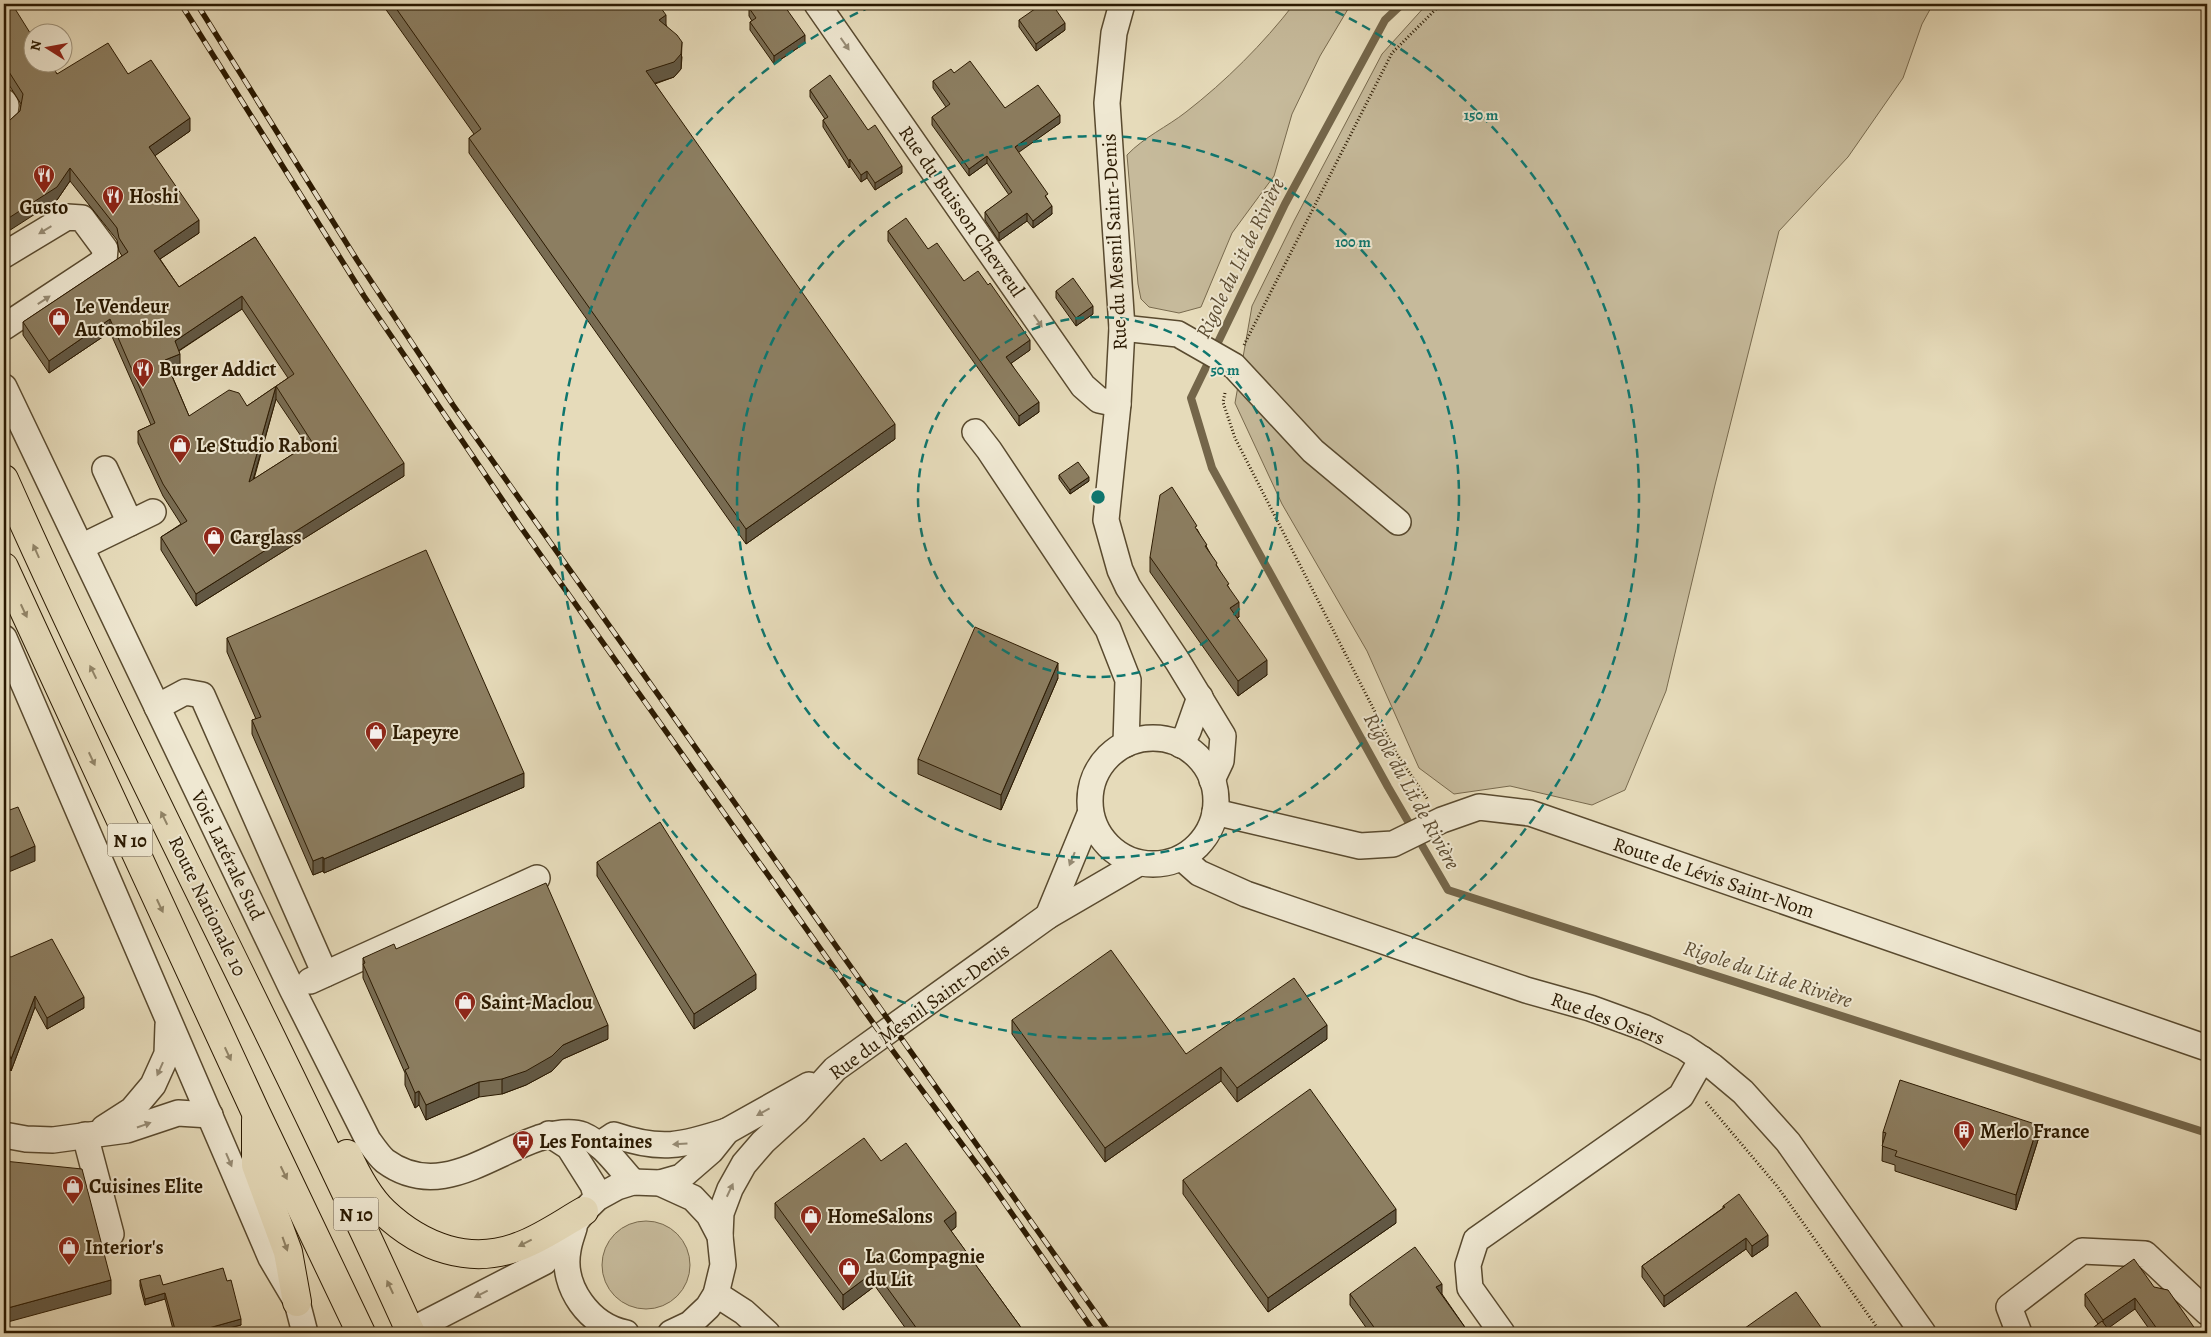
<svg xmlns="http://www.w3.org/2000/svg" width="2211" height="1337" font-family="Alegreya,serif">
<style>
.green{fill:#c6ba9b;stroke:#786a4e}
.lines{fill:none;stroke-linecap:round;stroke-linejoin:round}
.stream{stroke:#74664a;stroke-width:8}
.minor-casing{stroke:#594a2f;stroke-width:28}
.major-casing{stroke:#2a1901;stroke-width:30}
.path{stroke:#2a1901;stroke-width:3;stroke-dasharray:1 2.5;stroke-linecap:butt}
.minor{stroke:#efe8d2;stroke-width:25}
.major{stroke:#e6dbba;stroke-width:28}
.rail-casing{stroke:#2a1901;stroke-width:5.5}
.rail{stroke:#efe8d2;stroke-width:4;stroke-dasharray:11;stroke-linecap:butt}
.wall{fill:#786c53;stroke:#2a1901;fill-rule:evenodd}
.shaded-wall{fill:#625844;stroke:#2a1901}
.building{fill:#8c7e61;stroke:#2a1901;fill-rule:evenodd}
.oneway{fill:#968b74}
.oneway2{fill:#918467}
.ring{fill:none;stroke:#0f766e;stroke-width:2.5;stroke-dasharray:9 6}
.labels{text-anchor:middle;stroke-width:4;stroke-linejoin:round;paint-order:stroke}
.shield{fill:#efe8d2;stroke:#655740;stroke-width:1}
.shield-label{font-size:19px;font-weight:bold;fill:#2a1901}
.poi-label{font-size:20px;font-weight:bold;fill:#2a1901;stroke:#efe8d2;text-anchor:start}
.street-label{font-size:20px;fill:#2a1901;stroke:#efe8d2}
.water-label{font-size:21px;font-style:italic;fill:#5c4c32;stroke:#efe8d2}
.centre{fill:#0f766e;stroke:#efe8d2;stroke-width:2.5}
.ring-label{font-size:15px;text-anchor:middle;font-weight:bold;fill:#0f766e;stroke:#efe8d2;stroke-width:4;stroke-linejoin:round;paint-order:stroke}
</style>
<rect width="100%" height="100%" fill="#e6dbba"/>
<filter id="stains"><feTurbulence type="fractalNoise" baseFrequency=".004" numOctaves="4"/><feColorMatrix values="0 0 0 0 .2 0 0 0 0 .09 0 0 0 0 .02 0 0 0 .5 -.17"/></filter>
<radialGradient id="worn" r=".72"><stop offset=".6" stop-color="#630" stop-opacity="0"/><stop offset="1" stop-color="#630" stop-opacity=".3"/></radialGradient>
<g class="green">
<path d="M1294,4H1351L1320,56L1292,114L1274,176L1232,233L1201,307L1179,313L1149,307L1141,299L1138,284L1127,155C1144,137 1167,127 1186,112C1226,81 1263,44 1294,4Z"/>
<path d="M1427,4H1933L1922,24L1903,78L1848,157L1779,231L1715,485L1666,691L1625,790L1592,805L1510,786L1454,794L1419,768L1367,651L1282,504L1235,403L1252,306L1294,221L1382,54Z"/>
<circle cx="646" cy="1265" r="44"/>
</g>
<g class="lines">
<path class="stream" d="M1402,4L1385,20L1285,204L1191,398L1212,468L1388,787L1448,890L2207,1133"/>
<g class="minor-casing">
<g id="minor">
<path d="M817,4L1083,386L1099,400L1118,404"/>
<path d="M1122,4L1114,33L1107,103L1122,328L1118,404L1106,520L1120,570L1128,587L1178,662L1223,736L1221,761L1212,780"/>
<path d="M4,102L6,105L4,120"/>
<path d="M4,255L67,217L82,218L105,249L104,261L4,327"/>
<path d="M1122,328L1178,334L1234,366L1313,451L1398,522"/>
<path d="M4,387L292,989L368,1140C373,1147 379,1156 385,1161C438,1200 488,1155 539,1138C552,1134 570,1130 583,1135C604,1144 618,1166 633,1182"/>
<path d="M975,432L989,450L1108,629L1128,680L1126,744"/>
<path d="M105,469L130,523"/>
<path d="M81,547L153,512"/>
<path d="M4,638L271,1258L297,1302L305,1333"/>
<path d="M157,707L185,692L202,695L325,974"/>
<circle cx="1153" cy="801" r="63"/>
<path d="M1181,745L1188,731L1200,697"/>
<path d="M1215,812L1360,846L1393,844L1442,820L1479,807L1530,813L2207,1048"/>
<path d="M1182,858L1199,873L1246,894L1526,990L1590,1008L1645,1028L1684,1047L1712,1066L1743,1092L1788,1142L1923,1333"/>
<path d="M1048,916L1090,814"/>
<path d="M310,981L537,878"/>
<path d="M104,1128L132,1110L153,1085L167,1054L168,1025"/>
<path d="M549,1134L569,1147L593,1185L597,1198"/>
<path d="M4,1135L26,1139L53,1140L127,1130L178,1113L210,1115"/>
<path d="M85,1135L111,1234"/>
<path d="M599,1145L614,1135C661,1151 681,1146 727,1131"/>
<path d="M660,1183L681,1177L711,1151L727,1131L809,1085"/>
<path d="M574,1228C572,1235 569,1242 568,1250C561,1287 590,1326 626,1333"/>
<path d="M720,1236L721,1213L730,1189L744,1164L763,1142L796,1112L835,1069L1048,916L1139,863"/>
<path d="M716,1294L744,1312L767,1333"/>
<path d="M406,1333L544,1262L584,1211L597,1198L617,1187L633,1182L660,1183L693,1198L709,1215L720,1236L723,1265L716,1294L708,1307L690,1324L671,1333"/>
<path d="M1502,1333L1470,1288L1468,1265L1476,1240L1681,1096L1702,1059"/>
<path d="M2019,1333L2009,1307L2082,1251L2145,1254L2207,1312"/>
</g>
</g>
<g class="major-casing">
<g id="major">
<path d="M4,479C132,767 281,1045 411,1333"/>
<path d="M4,567L256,1113L361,1333"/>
<path d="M256,1120V1165L288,1252L297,1302"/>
<path d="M347,1154C356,1174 367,1196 384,1212C421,1247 470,1266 520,1246C542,1238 563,1223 584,1211"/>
</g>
</g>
<g class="path">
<path d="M1244,345L1392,53L1441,4"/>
<path d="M1225,393L1223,402L1235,438L1396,753L1428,800"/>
<path d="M1706,1102L1777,1186L1881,1333"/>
</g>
<use href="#minor" class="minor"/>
<use href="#major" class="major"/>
<g class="rail-casing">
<g id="rail">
<path d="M181,4L364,296L520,526L893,1051L990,1182L1095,1333"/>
<path d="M197,4L357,260L453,405L1110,1333"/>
</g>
</g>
<use href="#rail" class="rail"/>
</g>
<g class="wall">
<path d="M4,4L57,74H128L190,131L154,156L199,233L160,259L179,287L255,237L404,476L196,606L161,550V537L181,524L163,496L138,443V431L151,425L110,332L49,373L23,335V322L122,256L119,251L117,240L70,181L57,200L10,120L20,111L21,104L4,77ZM242,309L288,378L247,406L189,416L170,371L180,367L179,351ZM276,399L307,445L254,479Z"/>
<path d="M382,4H658L666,25L682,57L681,69L674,77L655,84L895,439L746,544L469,153V138L474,134Z"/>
<path d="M749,8L805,43L774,64L750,30V22L752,21L749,16Z"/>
<path d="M1019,20L1065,30L1036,51L1019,27Z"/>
<path d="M954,73L1005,108L1060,123L1018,152L1048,200L1052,214L1033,228L1027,221L999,241L985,220V212L1009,195L987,163L969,176L932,125V117L946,107L933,88V81Z"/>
<path d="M810,90L868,130L902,173L875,190L867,178L861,182L850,166L849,168L823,127V120L825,119L810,97Z"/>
<path d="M888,231L928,249L964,281L1030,350L1011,363L1039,412L1019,426L888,241Z"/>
<path d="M1056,291L1093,314L1076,326L1056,298Z"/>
<path d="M1059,475L1089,481L1070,494L1059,479Z"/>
<path d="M1197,529L1229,588L1239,617L1237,618L1267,675L1238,696L1150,572V557Z"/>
<path d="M227,638L524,787L324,873L323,871L313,875L252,734V720L256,719L227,652Z"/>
<path d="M1058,678L1001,810L918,774V759Z"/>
<path d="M597,862L756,989L694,1029L597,876Z"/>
<path d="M396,949L608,1039L563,1059L552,1071L526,1085L502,1094L479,1097L426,1120L419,1105L415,1108L405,1085V1073L363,978V958Z"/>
<path d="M4,954L84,1008L47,1029L35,1007L11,1071L4,1053Z"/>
<path d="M1012,1020L1186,1054L1327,1039L1237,1102L1221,1081L1105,1162L1012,1034Z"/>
<path d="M1883,1132L2038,1140L2016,1210L1895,1171V1165L1882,1161Z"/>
<path d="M881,1161L956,1227L951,1231L1025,1333H909L875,1286L843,1310L775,1218V1203Z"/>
<path d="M1183,1180L1396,1223L1268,1312L1183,1194Z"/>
<path d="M1723,1206L1768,1246L1752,1257L1746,1249L1664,1307L1642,1277V1266L1723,1208Z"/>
<path d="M140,1280L163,1285L227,1281L241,1325L209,1333H174L165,1299L145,1305L140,1286Z"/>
<path d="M2154,1287L2198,1333H2152L2135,1309L2098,1324L2085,1306V1294Z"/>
<path d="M1350,1294H1442L1469,1333H1370L1350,1305Z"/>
</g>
<g class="shaded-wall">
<path d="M666,15V30L659,20Z"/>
<path d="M1065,23V30L1036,51V44Z"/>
<path d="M805,35V43L774,64V56Z"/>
<path d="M682,42L681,69L674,77L646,86V71Z"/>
<path d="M1060,115V123L1015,155V147Z"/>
<path d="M190,118V131L149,160V147Z"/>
<path d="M987,156V163L969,176V169Z"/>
<path d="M850,159V166L849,168V161Z"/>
<path d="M902,166V173L875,190V183Z"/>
<path d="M70,168V181L57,200L4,234V221Z"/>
<path d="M867,171V178L861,182V175Z"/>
<path d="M1052,206V214L1033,228V221Z"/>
<path d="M1027,213V221L999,241V233Z"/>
<path d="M199,220V233L154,263V251Z"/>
<path d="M242,296V309L175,353V341Z"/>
<path d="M1093,306V314L1076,326V318Z"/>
<path d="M110,319V332L49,373V361Z"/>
<path d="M1030,340V350L1006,367V357Z"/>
<path d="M180,354V367L165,373V360Z"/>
<path d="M276,386V399L249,494V482Z"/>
<path d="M1039,402V412L1019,426V416Z"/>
<path d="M895,424V439L746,544V529Z"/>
<path d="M404,463V476L196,606V594Z"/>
<path d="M1089,477V481L1070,494V490Z"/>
<path d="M1239,602V617L1230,622V608Z"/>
<path d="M1267,660V675L1238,696V681Z"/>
<path d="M1058,663V678L1001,810V795Z"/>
<path d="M524,773V787L324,873V859Z"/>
<path d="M35,846V861L4,874V860Z"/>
<path d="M323,857V871L313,875V861Z"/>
<path d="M756,974V989L694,1029V1014Z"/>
<path d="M35,996V1007L11,1071V1059Z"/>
<path d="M84,997V1008L47,1029V1018Z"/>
<path d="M608,1025V1039L563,1059L552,1071L526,1085L502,1094V1079L563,1045Z"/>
<path d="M1327,1025V1039L1237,1102V1088Z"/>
<path d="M1221,1067V1081L1105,1162V1148Z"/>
<path d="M479,1082V1097L426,1120V1105Z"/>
<path d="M419,1091V1105L415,1108V1093Z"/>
<path d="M2038,1125V1140L2016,1210V1195Z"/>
<path d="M1396,1209V1223L1268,1312V1298Z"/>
<path d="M956,1212V1227L944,1236V1221Z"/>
<path d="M1768,1235V1246L1752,1257V1246Z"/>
<path d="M1746,1238V1249L1664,1307V1296Z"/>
<path d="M875,1271V1286L843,1310V1295Z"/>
<path d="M111,1280V1294L4,1323V1309Z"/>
<path d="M1442,1284V1295L1436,1287Z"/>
<path d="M165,1293V1299L145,1305V1299Z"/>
<path d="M2135,1298V1309L2103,1332V1320Z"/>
<path d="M241,1319V1325L209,1333H198V1331Z"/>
</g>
<g class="building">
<path d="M4,4H12L32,36V62H50L57,74L108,43L128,74L151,60L190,118L149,147L199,220L154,251L179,287L255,237L404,463L196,594L161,537L187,521L163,484L138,431L155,423L110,319L49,361L23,322L128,252L119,238L117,228L70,168L57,187L4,221V121L10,120L20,111L23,94L4,64ZM242,296L294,374L247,406L239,393L229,390L189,416L165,360L180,354L175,341ZM276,386L312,442L249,482Z"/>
<path d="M393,4H658L666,15L659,20L677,35L682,42L681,54L674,62L646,71L895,424L746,529L469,138L481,129Z"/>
<path d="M755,4H783L805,35L774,56L750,22L756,18L749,8Z"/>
<path d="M1042,4H1052L1065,23L1036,44L1019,20Z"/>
<path d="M970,61L1005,108L1038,85L1060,115L1015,147L1048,194L1045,196L1052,206L1033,221L1027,213L999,233L985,212L1012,192L987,156L969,169L932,117L950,104L933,81L951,69L954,73Z"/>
<path d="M830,75L868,130L875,125L902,166L875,183L867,171L861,175L850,159L849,161L823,120L828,117L810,90Z"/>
<path d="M906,218L928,249L937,243L964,281L978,271L988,285L990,283L1030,340L1006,357L1039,402L1019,416L888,231Z"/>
<path d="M1073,278L1093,306L1076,318L1056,291Z"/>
<path d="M1078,462L1089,477L1070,490L1059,475Z"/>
<path d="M1172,487L1197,526L1195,527L1207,545L1205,546L1217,563L1216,565L1229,584L1227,585L1239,602L1230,608L1267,660L1238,681L1150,557L1160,495Z"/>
<path d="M426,550L524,773L324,859L323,857L313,861L252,720L261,717L227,638Z"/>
<path d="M975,627L1058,663L1001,795L918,759Z"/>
<path d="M18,807L35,846L4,860V811V812Z"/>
<path d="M660,822L756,974L694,1014L597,862Z"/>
<path d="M546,883L608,1025L563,1045L552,1056L526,1071L502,1079L479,1082L426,1105L419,1091L415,1093L405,1070L409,1068L363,964L365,963L363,958L394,944L396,949Z"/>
<path d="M52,939L84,997L47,1018L35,996L11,1059L4,1041V954L11,957Z"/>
<path d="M1111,950L1186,1054L1294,978L1327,1025L1237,1088L1221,1067L1105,1148L1012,1020Z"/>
<path d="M1900,1080L2038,1125L2016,1195L1895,1156L1897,1151L1882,1146L1886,1133L1883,1132Z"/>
<path d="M1310,1089L1396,1209L1268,1298L1183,1180Z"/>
<path d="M864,1138L881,1161L906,1143L956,1212L944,1221L1025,1333H920L875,1271L843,1295L775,1203Z"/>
<path d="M4,1161L82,1169L111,1280L4,1309Z"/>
<path d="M1739,1194L1768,1235L1752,1246L1746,1238L1664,1296L1642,1266L1725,1207L1723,1206Z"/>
<path d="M1415,1247L1442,1284L1436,1287L1469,1333H1371L1376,1330L1350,1294Z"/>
<path d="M2134,1259L2154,1287L2168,1290L2198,1333H2160L2135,1298L2103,1320L2085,1294Z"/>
<path d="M223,1268L227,1281L231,1280L241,1319L198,1331L199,1333H176L165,1293L145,1299L140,1280L160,1275L163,1285Z"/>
<path d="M1796,1292L1825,1333H1738Z"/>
<path d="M2102,1321L2111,1333H2086Z"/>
</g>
<defs><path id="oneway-solid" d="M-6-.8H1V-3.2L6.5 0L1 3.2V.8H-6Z" transform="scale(1.25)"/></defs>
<g class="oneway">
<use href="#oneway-solid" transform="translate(845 44) rotate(55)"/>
<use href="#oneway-solid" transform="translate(45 230) rotate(149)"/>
<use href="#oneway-solid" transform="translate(44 300) rotate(-33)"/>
<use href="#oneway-solid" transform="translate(1038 321) rotate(55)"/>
<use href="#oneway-solid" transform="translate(1072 859) rotate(112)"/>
<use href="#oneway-solid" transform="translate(160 1069) rotate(114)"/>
<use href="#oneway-solid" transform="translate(763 1112) rotate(151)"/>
<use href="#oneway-solid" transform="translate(144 1125) rotate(-19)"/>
<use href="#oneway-solid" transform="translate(680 1144) rotate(176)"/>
<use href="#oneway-solid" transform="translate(229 1160) rotate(67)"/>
<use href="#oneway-solid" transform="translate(730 1190) rotate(-65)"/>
<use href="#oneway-solid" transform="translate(481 1294) rotate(153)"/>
</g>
<g class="oneway2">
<use href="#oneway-solid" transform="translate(36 551) rotate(-114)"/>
<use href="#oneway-solid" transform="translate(24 611) rotate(65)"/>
<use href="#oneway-solid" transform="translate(93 672) rotate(-116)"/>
<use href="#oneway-solid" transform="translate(92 759) rotate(65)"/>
<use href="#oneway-solid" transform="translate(164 818) rotate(-116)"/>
<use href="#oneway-solid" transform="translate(160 906) rotate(65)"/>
<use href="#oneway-solid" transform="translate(228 1054) rotate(65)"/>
<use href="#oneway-solid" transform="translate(284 1173) rotate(64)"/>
<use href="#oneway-solid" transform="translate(525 1243) rotate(153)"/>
<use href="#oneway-solid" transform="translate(285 1244) rotate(70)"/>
<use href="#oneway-solid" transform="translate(390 1287) rotate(-115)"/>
</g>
<g class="ring">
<circle cx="1098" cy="497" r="180"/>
<circle cx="1098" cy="497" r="361"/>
<path d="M1322 5A541 541 0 1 1 874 5"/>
</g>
<defs>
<g id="restaurant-pin" transform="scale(1.125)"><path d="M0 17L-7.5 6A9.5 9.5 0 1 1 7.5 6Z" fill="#8f2418" stroke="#efe8d2"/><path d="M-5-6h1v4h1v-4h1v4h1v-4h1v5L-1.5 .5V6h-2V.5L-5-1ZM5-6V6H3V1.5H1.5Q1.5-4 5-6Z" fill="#fff"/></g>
<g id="shop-pin" transform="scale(1.125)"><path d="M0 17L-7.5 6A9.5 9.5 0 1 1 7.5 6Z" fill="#8f2418" stroke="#efe8d2"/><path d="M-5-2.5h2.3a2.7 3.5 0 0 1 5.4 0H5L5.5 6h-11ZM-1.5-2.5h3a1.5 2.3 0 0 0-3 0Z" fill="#fff"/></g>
<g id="building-pin" transform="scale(1.125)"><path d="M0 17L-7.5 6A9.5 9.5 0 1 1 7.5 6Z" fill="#8f2418" stroke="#efe8d2"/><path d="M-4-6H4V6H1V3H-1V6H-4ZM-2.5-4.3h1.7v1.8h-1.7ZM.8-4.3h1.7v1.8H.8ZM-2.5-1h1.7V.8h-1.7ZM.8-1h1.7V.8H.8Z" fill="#fff"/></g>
<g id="bus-pin" transform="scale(1.125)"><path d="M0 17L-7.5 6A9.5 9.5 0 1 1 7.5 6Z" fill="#8f2418" stroke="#efe8d2"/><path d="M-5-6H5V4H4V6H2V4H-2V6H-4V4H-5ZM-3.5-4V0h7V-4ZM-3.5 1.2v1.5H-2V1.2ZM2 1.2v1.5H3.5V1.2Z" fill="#fff"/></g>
</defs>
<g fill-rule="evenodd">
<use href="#restaurant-pin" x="44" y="175"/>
<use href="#restaurant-pin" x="113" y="196"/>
<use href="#shop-pin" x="59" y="318"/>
<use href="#restaurant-pin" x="143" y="369"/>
<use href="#shop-pin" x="180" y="445"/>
<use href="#shop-pin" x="214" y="537"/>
<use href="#shop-pin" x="376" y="732"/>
<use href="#shop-pin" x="465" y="1002"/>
<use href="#building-pin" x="1964" y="1131"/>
<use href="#bus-pin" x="523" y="1141"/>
<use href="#shop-pin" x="73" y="1186"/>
<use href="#shop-pin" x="811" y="1216"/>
<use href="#shop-pin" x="69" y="1247"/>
<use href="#shop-pin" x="849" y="1268"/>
</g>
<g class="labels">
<g class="shield">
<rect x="107.5" y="823.5" width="45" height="33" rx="4"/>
<rect x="333.5" y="1197.5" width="45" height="33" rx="4"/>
</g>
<g class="shield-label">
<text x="130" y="847">N 10</text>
<text x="356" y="1221">N 10</text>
</g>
<g class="poi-label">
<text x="129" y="203">Hoshi</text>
<text x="44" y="214" text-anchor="middle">Gusto</text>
<text x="75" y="313">Le Vendeur<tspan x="75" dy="23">Automobiles</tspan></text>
<text x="159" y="376">Burger Addict</text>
<text x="196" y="452">Le Studio Raboni</text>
<text x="230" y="544">Carglass</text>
<text x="392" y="739">Lapeyre</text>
<text x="481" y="1009">Saint-Maclou</text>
<text x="1980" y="1138">Merlo France</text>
<text x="539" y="1148">Les Fontaines</text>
<text x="89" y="1193">Cuisines Elite</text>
<text x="827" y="1223">HomeSalons</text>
<text x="85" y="1254">Interior's</text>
<text x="865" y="1263">La Compagnie<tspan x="865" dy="23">du Lit</tspan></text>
</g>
<g class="street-label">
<text transform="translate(962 211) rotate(55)" y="7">Rue du Buisson Chevreul</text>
<text transform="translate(1114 242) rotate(-93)" y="7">Rue du Mesnil Saint-Denis</text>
<text transform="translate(228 855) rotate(64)" y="7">Voie Latérale Sud</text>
<text transform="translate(1714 877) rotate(19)" y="7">Route de Lévis Saint-Nom</text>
<text transform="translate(208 906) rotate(64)" y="7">Route Nationale 10</text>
<text transform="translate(919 1011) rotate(-36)" y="7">Rue du Mesnil Saint-Denis</text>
<text transform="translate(1608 1018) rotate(20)" y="7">Rue des Osiers</text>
</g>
<g class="water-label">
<text transform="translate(1240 258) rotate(-64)" y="7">Rigole du Lit de Rivière</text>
<text transform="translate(1412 791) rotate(61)" y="7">Rigole du Lit de Rivière</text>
<text transform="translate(1768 974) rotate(18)" y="7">Rigole du Lit de Rivière</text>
</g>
</g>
<circle cx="1098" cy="497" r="8" class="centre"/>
<g class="ring-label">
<text x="1481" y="120">150 m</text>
<text x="1353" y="247">100 m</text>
<text x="1225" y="375">50 m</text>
</g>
<rect width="2211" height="1337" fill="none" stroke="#e6dbba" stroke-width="20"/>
<rect x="5" y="5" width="2201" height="1327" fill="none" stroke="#2a1901" stroke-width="2.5"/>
<rect x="10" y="10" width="2191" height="1317" fill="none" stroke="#2a1901"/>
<g transform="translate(48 48) rotate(281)"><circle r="24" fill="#efe8d2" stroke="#a0957e"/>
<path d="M0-4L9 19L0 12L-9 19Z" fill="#8f2418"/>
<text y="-8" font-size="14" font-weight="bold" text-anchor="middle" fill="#2a1901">N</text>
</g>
<rect width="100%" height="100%" filter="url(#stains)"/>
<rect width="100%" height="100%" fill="url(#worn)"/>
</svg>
